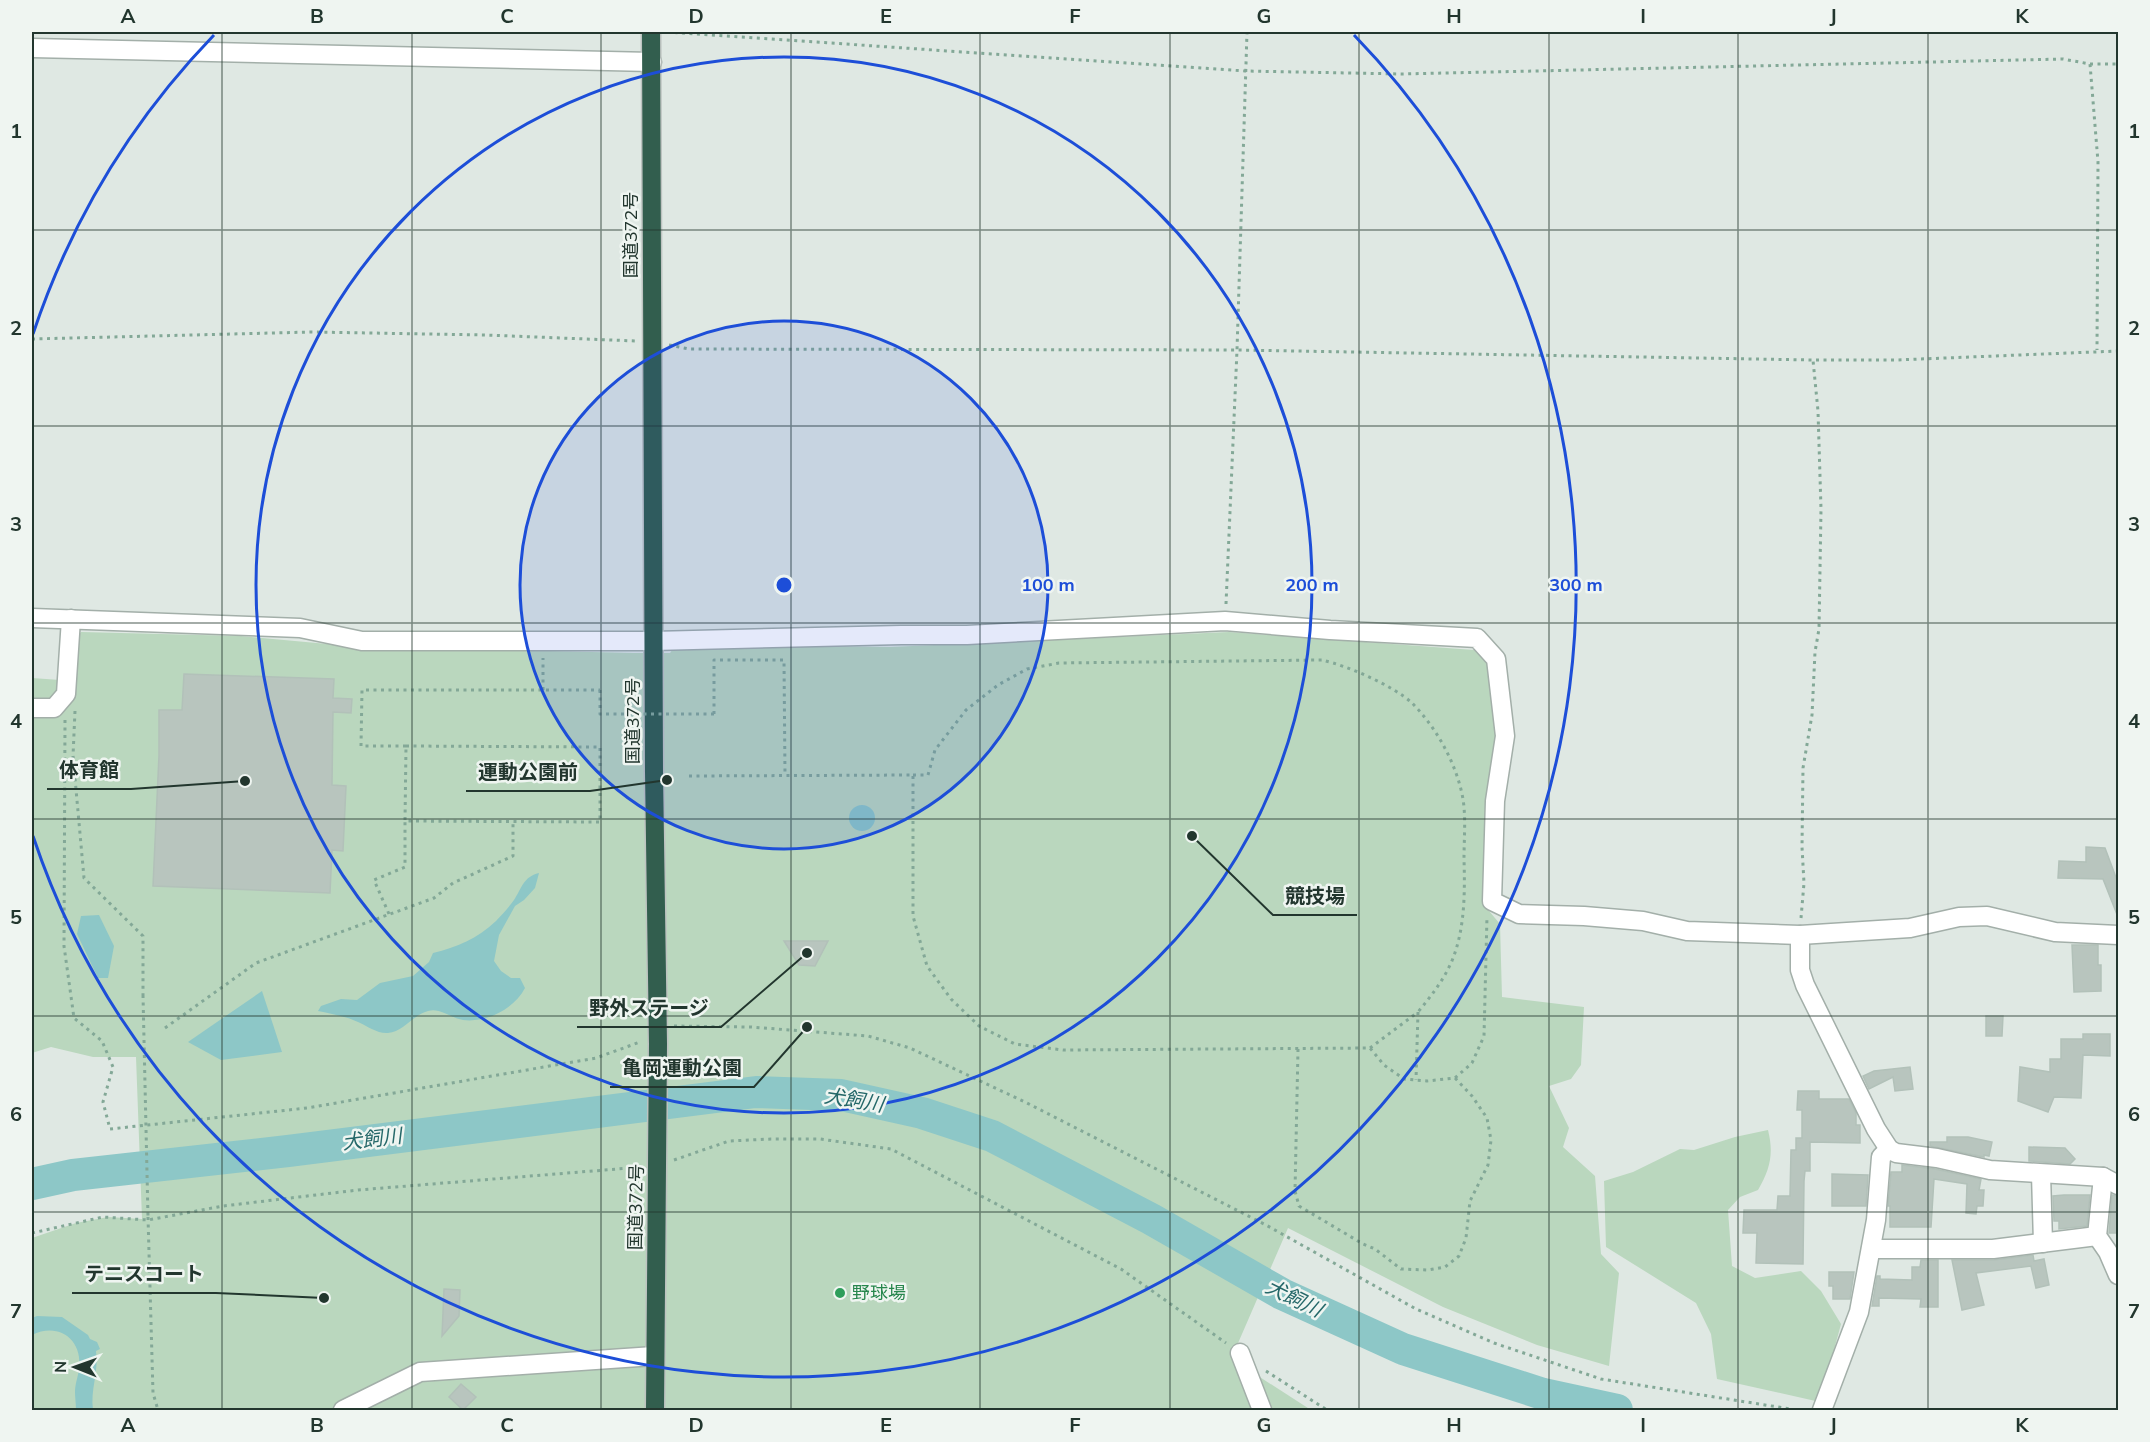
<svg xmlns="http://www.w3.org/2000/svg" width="2150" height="1442" font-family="Mulish,'Noto Sans JP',sans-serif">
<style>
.green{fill:#bad7be}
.water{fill:#8dc7c7}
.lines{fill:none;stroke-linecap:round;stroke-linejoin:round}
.river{stroke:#8dc7c7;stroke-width:32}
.building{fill:#b8c5be;stroke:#b2c1b9;stroke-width:1.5}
.minor-casing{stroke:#a3afa9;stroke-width:21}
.highway-casing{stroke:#bdc3c0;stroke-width:21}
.path{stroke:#83a897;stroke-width:3;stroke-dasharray:3 4.5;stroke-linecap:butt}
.minor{stroke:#fff;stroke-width:18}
.highway{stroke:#325e4e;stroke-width:18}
.path-bridge{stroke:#83a897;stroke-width:3;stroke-dasharray:3 4.5;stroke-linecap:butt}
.grid{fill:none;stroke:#22362e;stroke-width:1.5;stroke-opacity:0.55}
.ring{fill:none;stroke:#1d4ed8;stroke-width:3}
.leisure-dot{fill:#2e9e5b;stroke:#eff5f1;stroke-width:2}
.labels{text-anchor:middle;stroke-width:5;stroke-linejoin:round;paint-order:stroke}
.street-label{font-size:18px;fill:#22362e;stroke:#eff5f1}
.leisure-label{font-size:18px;fill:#27864d;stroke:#eff5f1;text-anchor:start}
.water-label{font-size:20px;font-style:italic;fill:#256869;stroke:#eff5f1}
.centre{fill:#1d4ed8;stroke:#eff5f1;stroke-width:3}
.ring-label{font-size:18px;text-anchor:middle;font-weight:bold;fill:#1d4ed8;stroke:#eff5f1;stroke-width:5;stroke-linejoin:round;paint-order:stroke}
.leader{fill:none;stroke:#22362e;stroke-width:2}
.callout-dot{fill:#22362e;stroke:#eff5f1;stroke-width:2}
.callout-label{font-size:20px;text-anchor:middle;font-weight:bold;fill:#22362e;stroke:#eff5f1;stroke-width:5;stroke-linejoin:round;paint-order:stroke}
.neatline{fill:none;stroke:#22362e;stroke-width:2}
.grid-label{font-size:20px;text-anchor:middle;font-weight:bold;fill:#22362e}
</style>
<rect width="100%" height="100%" fill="#dfe8e3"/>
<g class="green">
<path d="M81,632L241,636L349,646L634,653H670L677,644L890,647L1229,632L1474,650L1487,662L1496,732L1486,797L1484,905L1500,924L1502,997L1584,1007L1581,1065L1571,1079L1549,1086L1569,1128L1563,1147L1595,1176L1601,1254L1619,1273L1609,1366L1537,1345L1443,1307L1288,1228L1232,1357L1254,1410H32V1238L76,1223L108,1217L142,1219L136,1057H93L51,1047L32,1053V678L74,681L73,643Z"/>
<path d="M1768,1130C1774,1154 1770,1169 1758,1190L1740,1197L1728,1210L1732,1266L1755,1278L1801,1271L1821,1291L1841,1324L1820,1402L1717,1379L1711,1334L1696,1303L1606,1247L1604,1181L1633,1172L1680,1149L1694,1150L1735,1137Z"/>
<path d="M1252,1372L1311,1410H1267Z"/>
</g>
<g class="water">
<circle cx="862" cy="818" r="13"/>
<path d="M539,873L535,888L524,900L515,906L499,935L494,961L501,971L511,978H520L525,988C514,1009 486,1023 463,1020C451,1018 439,1007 428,1011C413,1015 403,1032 388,1033C378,1034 367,1026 358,1022C345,1016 332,1014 318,1011L321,1006L341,999L357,1000L380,983L413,976L429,962L433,953C457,947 477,939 496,921C502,915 509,907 514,900C522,888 523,877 539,873Z"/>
<path d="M99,915L114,946L108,978H98L77,934L81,916Z"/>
<path d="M262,991L282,1052L221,1060L188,1042Z"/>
<path d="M37,1316L62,1317L88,1335L90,1339L97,1342L100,1349L96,1351C99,1372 90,1390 93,1410H76C76,1404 75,1398 75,1392C75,1384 78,1377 79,1369C83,1339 58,1322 32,1335V1318Z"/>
</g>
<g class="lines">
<path class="river" d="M32,1184L73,1175L288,1151L756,1092L841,1095L922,1113L992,1136L1151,1219L1282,1294L1403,1349L1543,1394L1617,1410"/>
</g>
<g class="building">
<path d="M184,674L334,679L333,698L352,699L351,713L333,712L332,785L346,786L343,851L332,850L330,893L153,886L159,755V710H182Z"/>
<path d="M2086,847L2105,848L2118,883V917L2103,879L2058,878L2059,861L2086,862Z"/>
<path d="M784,941H828L815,966L799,965Z"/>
<path d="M2072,945H2098V965H2101V991L2074,992Z"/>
<path d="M1986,1016H2003L2002,1036H1986Z"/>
<path d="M2083,1034H2110V1056L2083,1055L2081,1098L2054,1097L2048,1112L2018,1101L2020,1067L2050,1072V1059H2061V1039H2083Z"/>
<path d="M1910,1067L1913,1089L1895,1091L1893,1077L1869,1089L1863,1076L1874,1071Z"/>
<path d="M1798,1091H1819V1099H1849L1856,1113V1125H1860V1143L1810,1142V1171H1805L1804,1181L1803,1264L1756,1263L1757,1233H1743L1744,1210H1777L1778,1196H1790L1791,1150H1796V1138H1802V1110H1797Z"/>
<path d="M1947,1137H1968L1992,1142L1989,1156L1984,1155V1157L1930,1146V1142H1947Z"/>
<path d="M2029,1147L2065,1148L2075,1159L2070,1164L2029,1161Z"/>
<path d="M1902,1165L1935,1169L1981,1179L1979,1190H1984L1983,1206H1977L1976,1214L1966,1213L1967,1184L1934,1179L1931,1227H1890V1206H1888L1891,1172H1902Z"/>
<path d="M1832,1174L1868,1175L1866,1206H1832Z"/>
<path d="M2064,1195H2090L2087,1226L2059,1229V1221H2054L2053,1196Z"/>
<path d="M2112,1195L2118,1196V1233H2109Z"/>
<path d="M2033,1255L2034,1261L2044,1259L2049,1285L2036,1288L2031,1266L1976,1273L1984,1305L1962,1310L1952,1260H1994Z"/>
<path d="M1921,1260H1938V1307H1920L1921,1299L1879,1298V1306H1872L1877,1276H1880V1279L1912,1280V1267H1920Z"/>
<path d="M1829,1272H1854L1850,1299H1833V1286H1829Z"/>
<path d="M444,1289L460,1290L459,1316L442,1336Z"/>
<path d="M461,1384L476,1397L463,1410L449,1397Z"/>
</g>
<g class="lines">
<g class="minor-casing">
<g id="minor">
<path d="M32,48L652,62"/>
<path d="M32,618L300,628L362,641H653L901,635H967L1225,621L1330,630L1477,638L1496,659L1505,736L1495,801L1492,901L1519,914L1584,916L1643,921L1687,931L1800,935L1910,928L1959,917L1987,916L2055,932L2118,935"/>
<path d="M32,708H54L66,694L71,619"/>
<path d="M1800,935V970L1805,985L1876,1129L1889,1149L1896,1153L1937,1158L1990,1170L2103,1177L2118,1185"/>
<path d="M2041,1174L2043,1243"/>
<path d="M2103,1177L2097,1236L2108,1252L2118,1275"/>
<path d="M1871,1249H1993L2097,1236"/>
<path d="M1240,1353L1262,1410"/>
<path d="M343,1410L420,1372L654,1356"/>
<path d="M1822,1410L1859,1312L1876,1220L1881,1157L1889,1149"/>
</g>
</g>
<g class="highway-casing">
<path id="highway" d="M651,32L654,772L658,1044L655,1410"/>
</g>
<g class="path">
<path d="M667,32L1245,71L1402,74L2063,59L2090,64L2098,162L2097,350"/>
<path d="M2090,64H2118"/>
<path d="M32,339L312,332L486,335L636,341"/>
<path d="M669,345L689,349L1237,350L1813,360H1896L2118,351"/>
<path d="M1226,604L1237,350L1247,32"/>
<path d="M543,690V658"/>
<path d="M75,711L73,756L84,878L143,936V995"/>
<path d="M714,714V660H784L785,775"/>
<path d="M65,720L64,946L74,1018L102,1041L113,1067L103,1102L110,1129L307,1108L596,1058L640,1042"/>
<path d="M406,746L600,747V822L405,821Z"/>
<path d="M406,746H361L362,690H600"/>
<path d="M913,775H928L935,750L966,710L998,685L1027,669L1059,663L1322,660C1348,666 1392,685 1412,703C1437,728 1457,765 1463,799C1466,818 1464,839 1464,859C1465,893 1465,931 1451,963C1443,981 1431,996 1418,1012"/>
<path d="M689,776L913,775V916L927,966L951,999L979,1026L1015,1044L1063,1050L1370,1048L1384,1065L1404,1079L1427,1081L1455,1078L1472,1063L1484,1036L1487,916"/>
<path d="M389,914L374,880L405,867V821"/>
<path d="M1801,918L1804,883L1802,847L1803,768L1812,715L1815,652L1819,629L1821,509L1818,411L1813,360"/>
<path d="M674,1026L751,1027L868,1036L910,1048L1025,1102L1266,1225L1416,1309L1494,1343L1601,1379L1797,1410"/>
<path d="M165,1028L256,963L434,898L453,883L513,856V822"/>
<path d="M1370,1048L1418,1012L1416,1080"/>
<path d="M1298,1049L1295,1191L1299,1206L1363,1244L1375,1249L1401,1269L1428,1270L1445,1267L1459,1256L1466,1238L1470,1201L1488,1165L1491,1140L1487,1118L1472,1096L1455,1078"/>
<path d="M674,1160L729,1141L771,1139H820L891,1149L1121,1269L1226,1343"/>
<path d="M148,1217L153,1393L158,1410"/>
<path d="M32,1233L103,1217L148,1220L223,1206L358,1190L642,1167"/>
<path d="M1266,1371L1327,1410"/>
</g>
<use href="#minor" class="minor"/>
<use href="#highway" class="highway"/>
<g class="path-bridge">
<path d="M600,690V714H714"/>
<path d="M143,995L148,1217"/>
</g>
</g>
<path class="grid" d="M222,32V1410M412,32V1410M601,32V1410M791,32V1410M980,32V1410M1170,32V1410M1359,32V1410M1549,32V1410M1738,32V1410M1928,32V1410M32,230H2118M32,426H2118M32,623H2118M32,819H2118M32,1016H2118M32,1212H2118"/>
<circle cx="784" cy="585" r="264" fill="#1d4ed8" fill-opacity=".12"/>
<g class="ring">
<circle cx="784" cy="585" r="264"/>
<circle cx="784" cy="585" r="528"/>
<path d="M33 334A792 792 0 0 1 214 35M1354 35A792 792 0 1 1 33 836"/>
</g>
<circle class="leisure-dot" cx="840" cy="1293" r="6"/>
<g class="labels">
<g class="street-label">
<text transform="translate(631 235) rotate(-90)" y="6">国道372号</text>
<text transform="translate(633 721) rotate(-90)" y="6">国道372号</text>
<text transform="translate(636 1207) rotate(-89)" y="6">国道372号</text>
</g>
<g class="leisure-label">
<text x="852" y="1299">野球場</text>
</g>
<g class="water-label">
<text transform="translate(854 1100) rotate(9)" y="7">犬飼川</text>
<text transform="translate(372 1139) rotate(-7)" y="7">犬飼川</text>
<text transform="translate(1294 1298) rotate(26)" y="7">犬飼川</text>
</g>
</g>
<circle cx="784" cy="585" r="9" class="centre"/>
<g class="ring-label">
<text x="1048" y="591">100 m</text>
<text x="1312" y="591">200 m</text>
<text x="1576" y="591">300 m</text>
</g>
<path class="leader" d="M245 781L131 789H47M667 780L590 791H466M1192 836L1273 915H1357M807 953L721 1027H577M807 1027L754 1087H610M324 1298L216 1293H72"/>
<g class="callout-dot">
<circle cx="245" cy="781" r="6"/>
<circle cx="667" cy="780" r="6"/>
<circle cx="1192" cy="836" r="6"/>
<circle cx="807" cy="953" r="6"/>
<circle cx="807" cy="1027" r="6"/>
<circle cx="324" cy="1298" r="6"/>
</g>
<g class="callout-label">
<text x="89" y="777">体育館</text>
<text x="528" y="779">運動公園前</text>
<text x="1315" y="903">競技場</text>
<text x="649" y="1015">野外ステージ</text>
<text x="682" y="1075">亀岡運動公園</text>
<text x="144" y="1281">テニスコート</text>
</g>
<rect width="2150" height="1442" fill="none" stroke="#eff5f1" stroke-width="66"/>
<g transform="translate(75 1367) rotate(271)" stroke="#eff5f1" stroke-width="4.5" paint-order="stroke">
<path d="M0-4.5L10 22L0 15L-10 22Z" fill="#22362e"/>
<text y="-9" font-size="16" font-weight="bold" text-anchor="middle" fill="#22362e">N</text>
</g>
<rect x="33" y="33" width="2084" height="1376" class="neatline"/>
<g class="grid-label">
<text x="128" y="23">A</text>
<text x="317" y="23">B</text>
<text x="507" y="23">C</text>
<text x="696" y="23">D</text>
<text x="886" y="23">E</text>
<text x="1075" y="23">F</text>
<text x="1264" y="23">G</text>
<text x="1454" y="23">H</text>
<text x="1643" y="23">I</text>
<text x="1833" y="23">J</text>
<text x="2022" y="23">K</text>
<text x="16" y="138">1</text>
<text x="2134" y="138">1</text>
<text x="16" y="335">2</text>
<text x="2134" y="335">2</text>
<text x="16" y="531">3</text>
<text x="2134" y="531">3</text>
<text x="16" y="728">4</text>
<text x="2134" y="728">4</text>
<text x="16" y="924">5</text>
<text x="2134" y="924">5</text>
<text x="16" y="1121">6</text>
<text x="2134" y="1121">6</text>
<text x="16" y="1318">7</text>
<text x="2134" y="1318">7</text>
<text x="128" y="1432">A</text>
<text x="317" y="1432">B</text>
<text x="507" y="1432">C</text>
<text x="696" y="1432">D</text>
<text x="886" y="1432">E</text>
<text x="1075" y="1432">F</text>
<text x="1264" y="1432">G</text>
<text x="1454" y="1432">H</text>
<text x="1643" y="1432">I</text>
<text x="1833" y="1432">J</text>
<text x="2022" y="1432">K</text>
</g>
</svg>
